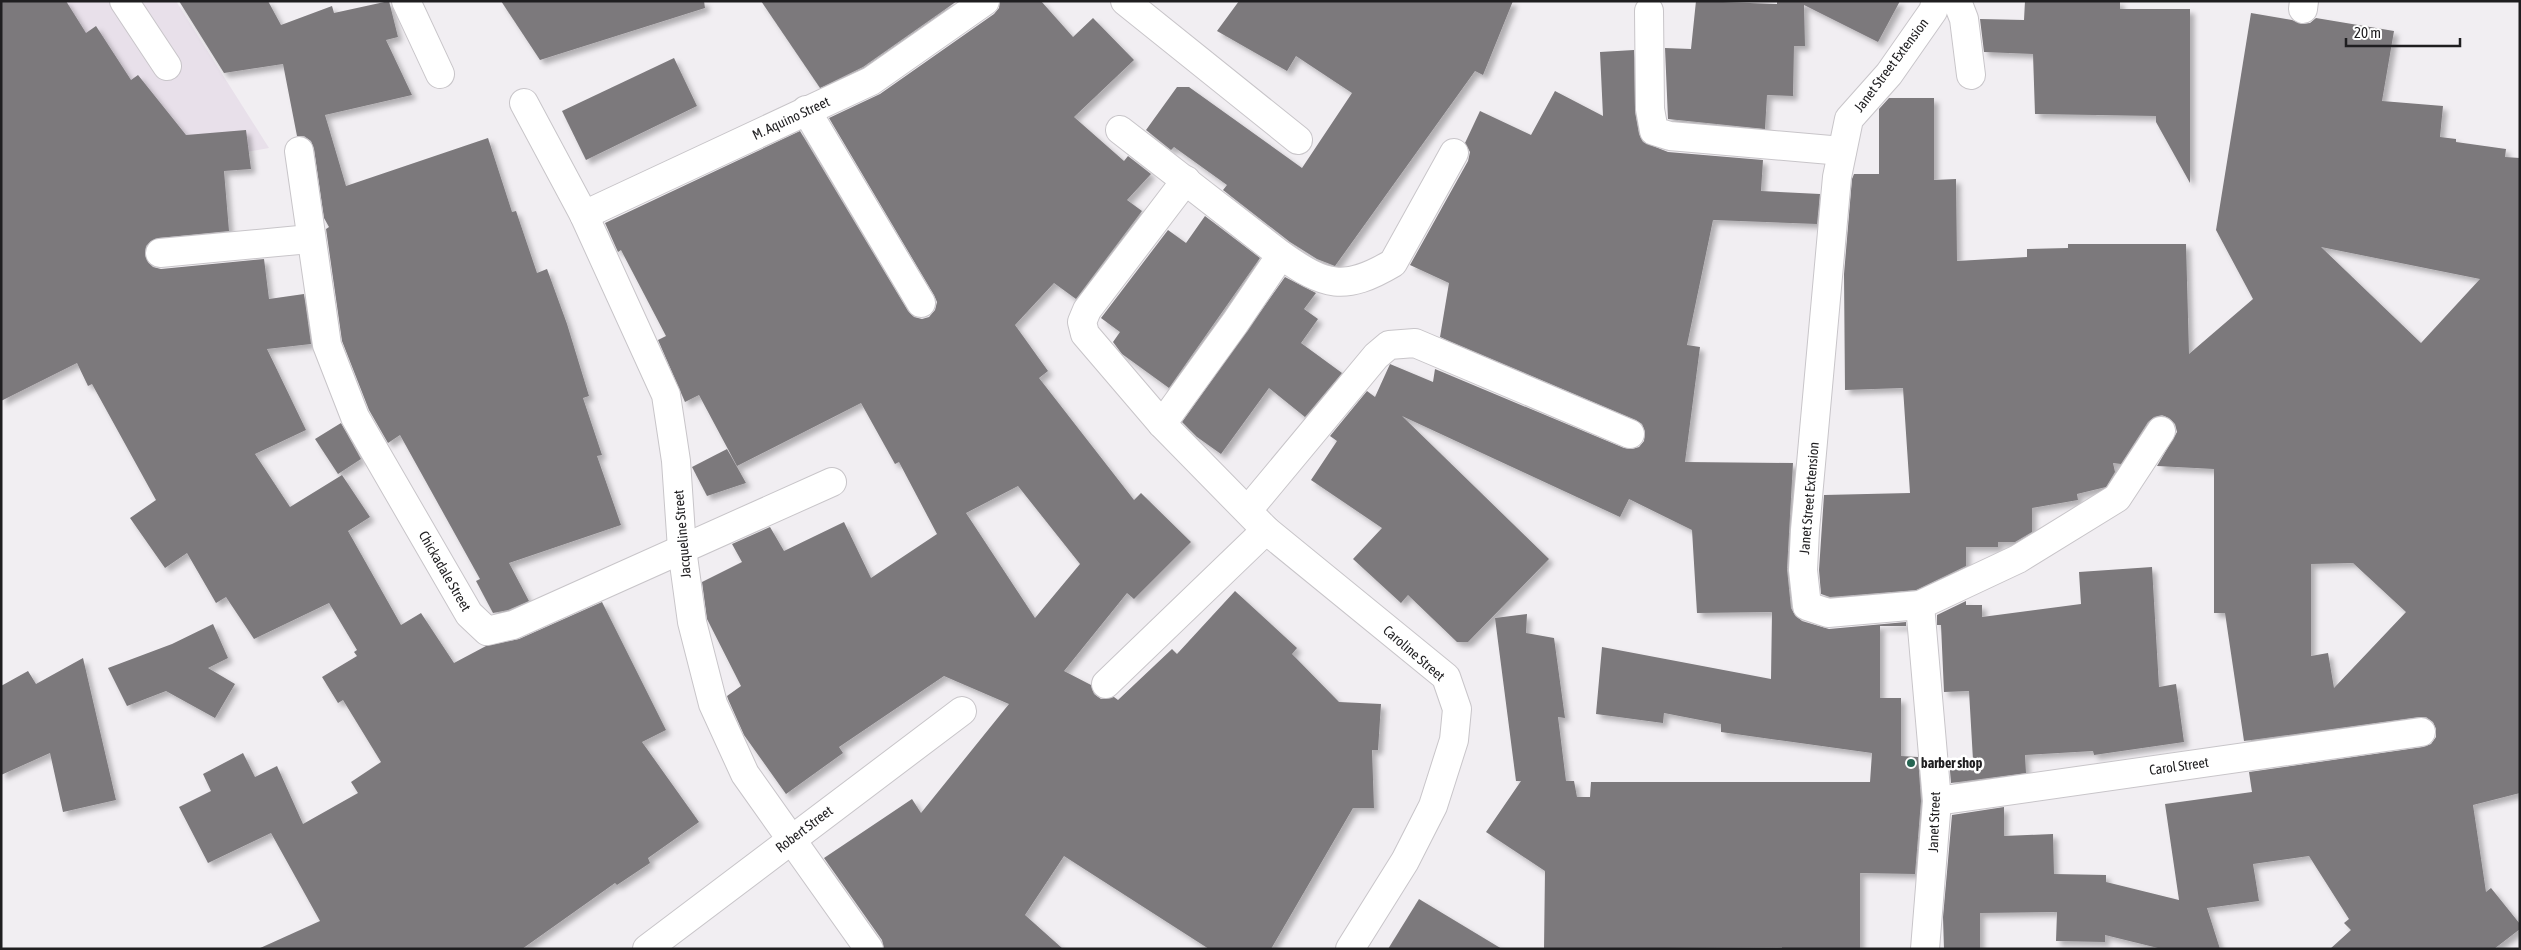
<svg xmlns="http://www.w3.org/2000/svg" width="2521" height="950" font-family="'Asap Condensed',sans-serif">
<style>
.built{fill:#e8e0ea}
.building{fill:#7c797c;fill-rule:evenodd;filter:url(#shadow)}
.lines{fill:none;stroke-linecap:round;stroke-linejoin:round}
.minor-casing{stroke:#c8c5c9;stroke-width:30}
.minor{stroke:#fff;stroke-width:28}
.poi-dot{fill:#266552;stroke:#fff;stroke-width:2}
.labels{text-anchor:middle;stroke-width:5;stroke-linejoin:round;paint-order:stroke}
.street-label{font-size:14px;fill:#1f1e20;stroke:#fff}
.poi-label{font-size:14px;font-weight:bold;fill:#1f1e20;stroke:#fff;text-anchor:start}
</style>
<defs>
<filter id="shadow"><feDropShadow dx="4.5" dy="4.5" stdDeviation="2.5" flood-color="#0004"/></filter>
</defs>
<rect width="100%" height="100%" fill="#f1eef2"/>
<path class="built" d="M1,1H176L269,148L88,180Z"/>
<g class="building">
<path d="M1,1H66L86,33L96,26L131,80L138,75L186,135L246,130L251,169L224,171L229,231L158,238L151,241L146,246L145,255L148,262L153,267L161,269L264,259L269,299L304,294L311,344L267,349L306,430L255,454L290,507L342,475L370,517L348,531L401,625L421,613L454,663L486,646L519,639L602,602L666,730L642,742L699,822L648,858L650,863L617,885L615,883L522,949H258L320,921L271,833L208,863L179,807L211,791L203,774L243,753L255,777L277,766L303,824L358,793L351,782L381,762L343,700L338,703L322,677L357,656L354,652L357,650L329,603L254,639L226,597L216,603L187,553L165,568L130,518L156,500L92,384L88,386L77,363L1,401Z"/>
<path d="M179,1H268L281,25L332,6L334,13L389,1L398,37L386,40L412,95L325,115L346,186L488,138L512,212L516,211L537,273L547,269L567,324L589,396L583,398L602,455L597,456L621,525L509,563L529,601L508,610L493,613L476,581L480,579L400,435L388,443L369,410L342,341L326,229L329,227L324,218L314,149L311,141L304,136H297L283,64L224,73Z"/>
<path d="M501,1H704L705,8L540,60Z"/>
<path d="M761,1H957L863,67L820,88Z"/>
<path d="M1000,1H1041L1073,37L1093,18L1134,60L1074,117L1124,161L1128,156L1151,174L1127,200L1142,211L1076,299L1054,283L1015,325L1048,371L1039,378L1134,500L1141,493L1191,542L1134,599L1127,593L1064,671L1091,685L1094,694L1101,699L1114,697L1118,700L1172,649L1177,654L1235,591L1297,648L1292,654L1339,702L1381,704L1378,750H1372L1374,808H1353L1271,949H1209L1064,856L1025,915L1063,949H884L882,940L824,858L912,799L921,813L1009,704L944,676L839,747L843,753L786,794L744,735L728,699L727,696L741,686L707,619L702,582L742,562L732,544L770,527L784,551L844,522L871,578L937,534L899,462L895,464L861,403L737,466L699,395L685,402L658,340L666,336L621,250L618,252L605,223L800,131L908,311L914,317L922,319L929,317L935,310L937,302L934,295L829,118L880,94L994,14L999,8ZM1018,486L1080,564L1035,618L966,513Z"/>
<path d="M1239,1H1513L1483,75L1475,71L1335,266L1317,259L1290,242L1223,190L1227,185L1174,147L1171,150L1146,130L1177,87H1189L1302,168L1352,93L1296,56L1287,71L1217,31Z"/>
<path d="M1696,1L1777,4V1H1900L1878,42L1804,5L1805,46H1794L1793,96L1767,95L1765,129L1668,119L1665,48L1691,49Z"/>
<path d="M2025,1H2120V9H2190V183L2156,122V116L2035,114L2033,54L1984,52L1980,19L2024,20Z"/>
<path d="M2251,13L2292,20L2302,24L2310,23L2316,18L2394,31L2382,101L2443,106L2440,137L2456,139V142L2506,149L2505,157L2520,158V793L2473,805L2486,892L2491,888L2520,924V929L2494,949H2330L2351,930L2344,923L2349,919L2309,856L2253,864L2259,901L2207,908L2220,949H2162L2105,935V942L2056,941L2057,912L1980,913V949H1944L1943,917L1952,815L2004,807V836L2053,834L2054,874L2106,875V882L2179,900L2165,804L2252,792L2249,772L2423,747L2431,744L2436,737V729L2433,722L2426,717H2419L2244,741L2225,613H2214V469L2157,466L2177,432L2175,424L2169,418L2162,415L2154,417L2148,422L2121,464L2113,463L2115,472L2106,487L2077,494L2078,500L2032,508V532L2015,542H1998V547H1966V566L1916,590L1830,597L1821,594L1819,570L1824,495L1910,493L1903,388L1845,390L1844,274L1852,179L1854,174H1879V109L1889,98H1934V180L1956,179L1957,261L2027,257V249L2068,248V244H2186L2189,354L2253,299L2216,230ZM2321,247L2480,279L2421,343ZM2353,563L2406,612L2334,688L2328,653L2311,656V564Z"/>
<path d="M1634,50L1635,112L1639,134L1643,142L1668,152L1763,160L1761,191L1820,194L1817,224L1713,220L1687,345L1700,347L1685,462L1793,463L1787,569L1791,608L1795,615L1802,621L1829,629L1906,622V626H1880V698H1901V756L1918,757L1921,801L1915,874L1860,873V949H1782V947L1544,949L1545,871L1486,832L1521,781H1516L1495,618L1527,614L1526,633L1554,638L1565,718L1558,717L1566,781H1574L1577,797H1590L1591,782H1870L1872,753L1721,732V724L1664,713L1663,723L1596,714L1602,647L1771,679L1772,612L1697,613L1692,530L1629,499L1620,517L1402,416L1549,559L1468,642H1457L1408,595L1401,603L1353,559L1382,528L1311,480L1337,441L1330,436L1367,391L1375,397L1390,364L1433,382L1435,369L1624,448L1632,449L1639,447L1644,441L1645,432L1642,424L1636,420L1440,337L1449,283L1410,265L1468,161L1470,152L1465,143L1480,111L1531,135L1555,91L1603,116L1600,52Z"/>
<path d="M674,58L697,106L586,160L562,111Z"/>
<path d="M1205,216L1260,258L1169,388L1122,354L1113,342L1120,332L1101,318L1168,230L1186,243Z"/>
<path d="M1285,277L1316,293L1304,309L1318,319L1301,343L1342,373L1305,417L1269,388L1221,454L1197,437L1182,422Z"/>
<path d="M341,423L361,459L338,474L315,439Z"/>
<path d="M727,449L746,483L707,496L692,467Z"/>
<path d="M2152,567L2159,687L2176,684L2184,742L2094,755L2093,751L2025,755L2026,773L1951,783L1949,759L1973,760L1969,691L1944,692L1941,625H1937V615L1966,601V605H1982V617L2081,604L2079,572Z"/>
<path d="M213,624L228,658L208,668L235,684L215,718L166,691L127,706L108,668L172,644Z"/>
<path d="M83,658L116,800L63,812L50,753L1,775V686L28,671L36,684Z"/>
<path d="M1419,899L1502,949H1388Z"/>
</g>
<g class="lines">
<g class="minor-casing">
<g id="minor">
<path d="M124,1L167,66"/>
<path d="M406,1L440,74"/>
<path d="M1125,1L1298,140"/>
<path d="M1936,1L1933,11L1889,74L1849,119L1837,177L1805,530L1803,570L1807,606L1828,613L1920,605L2018,559L2117,498L2161,431"/>
<path d="M1957,1L1964,19L1971,75"/>
<path d="M2303,9L2304,1"/>
<path d="M1649,11L1650,109L1654,131L1670,136L1842,151"/>
<path d="M524,103L584,215L666,395L676,461L682,549L692,622L713,704L745,774L869,949"/>
<path d="M806,110L921,303"/>
<path d="M1120,130L1281,255L1235,323L1162,424"/>
<path d="M299,151L327,345L355,417L469,614L487,631L513,625L832,482"/>
<path d="M1186,180L1087,310L1082,322L1085,334L1162,424L1266,530L1446,677L1457,709L1454,740L1433,806L1405,861L1350,949"/>
<path d="M584,215L871,81L985,1"/>
<path d="M160,253L310,239"/>
<path d="M1281,255C1325,286 1344,292 1393,263L1454,153"/>
<path d="M1248,510L1376,356L1389,345L1415,343L1630,434"/>
<path d="M1920,605L1937,801L1925,949"/>
<path d="M1106,684L1266,530"/>
<path d="M1937,801L2421,732"/>
<path d="M647,949L962,711"/>
</g>
</g>
<use href="#minor" class="minor"/>
</g>
<circle class="poi-dot" cx="1911" cy="763" r="5"/>
<g class="labels">
<g class="street-label">
<text transform="translate(1891 65) rotate(-53)" y="5">Janet Street Extension</text>
<text transform="translate(791 118) rotate(-25)" y="5">M. Aquino Street</text>
<text transform="translate(1809 498) rotate(-85)" y="5">Janet Street Extension</text>
<text transform="translate(682 534) rotate(-95)" y="5">Jacqueline Street</text>
<text transform="translate(445 571) rotate(60)" y="5">Chickadale Street</text>
<text transform="translate(1414 653) rotate(41)" y="5">Caroline Street</text>
<text transform="translate(2179 766) rotate(-8)" y="5">Carol Street</text>
<text transform="translate(1934 822) rotate(-88)" y="5">Janet Street</text>
<text transform="translate(804 829) rotate(-37)" y="5">Robert Street</text>
</g>
<g class="poi-label">
<text x="1921" y="768">barber shop</text>
</g>
</g>
<rect width="2521" height="950" fill="none" stroke="#1f1e20" stroke-width="5"/>
<path d="M2346 38v8h114v-8" fill="none" stroke="#1f1e20" stroke-width="2.5"/>
<text x="2354" y="38" font-size="15" fill="#1f1e20" stroke="#ffffff" stroke-width="4" paint-order="stroke">20 m</text>
</svg>
